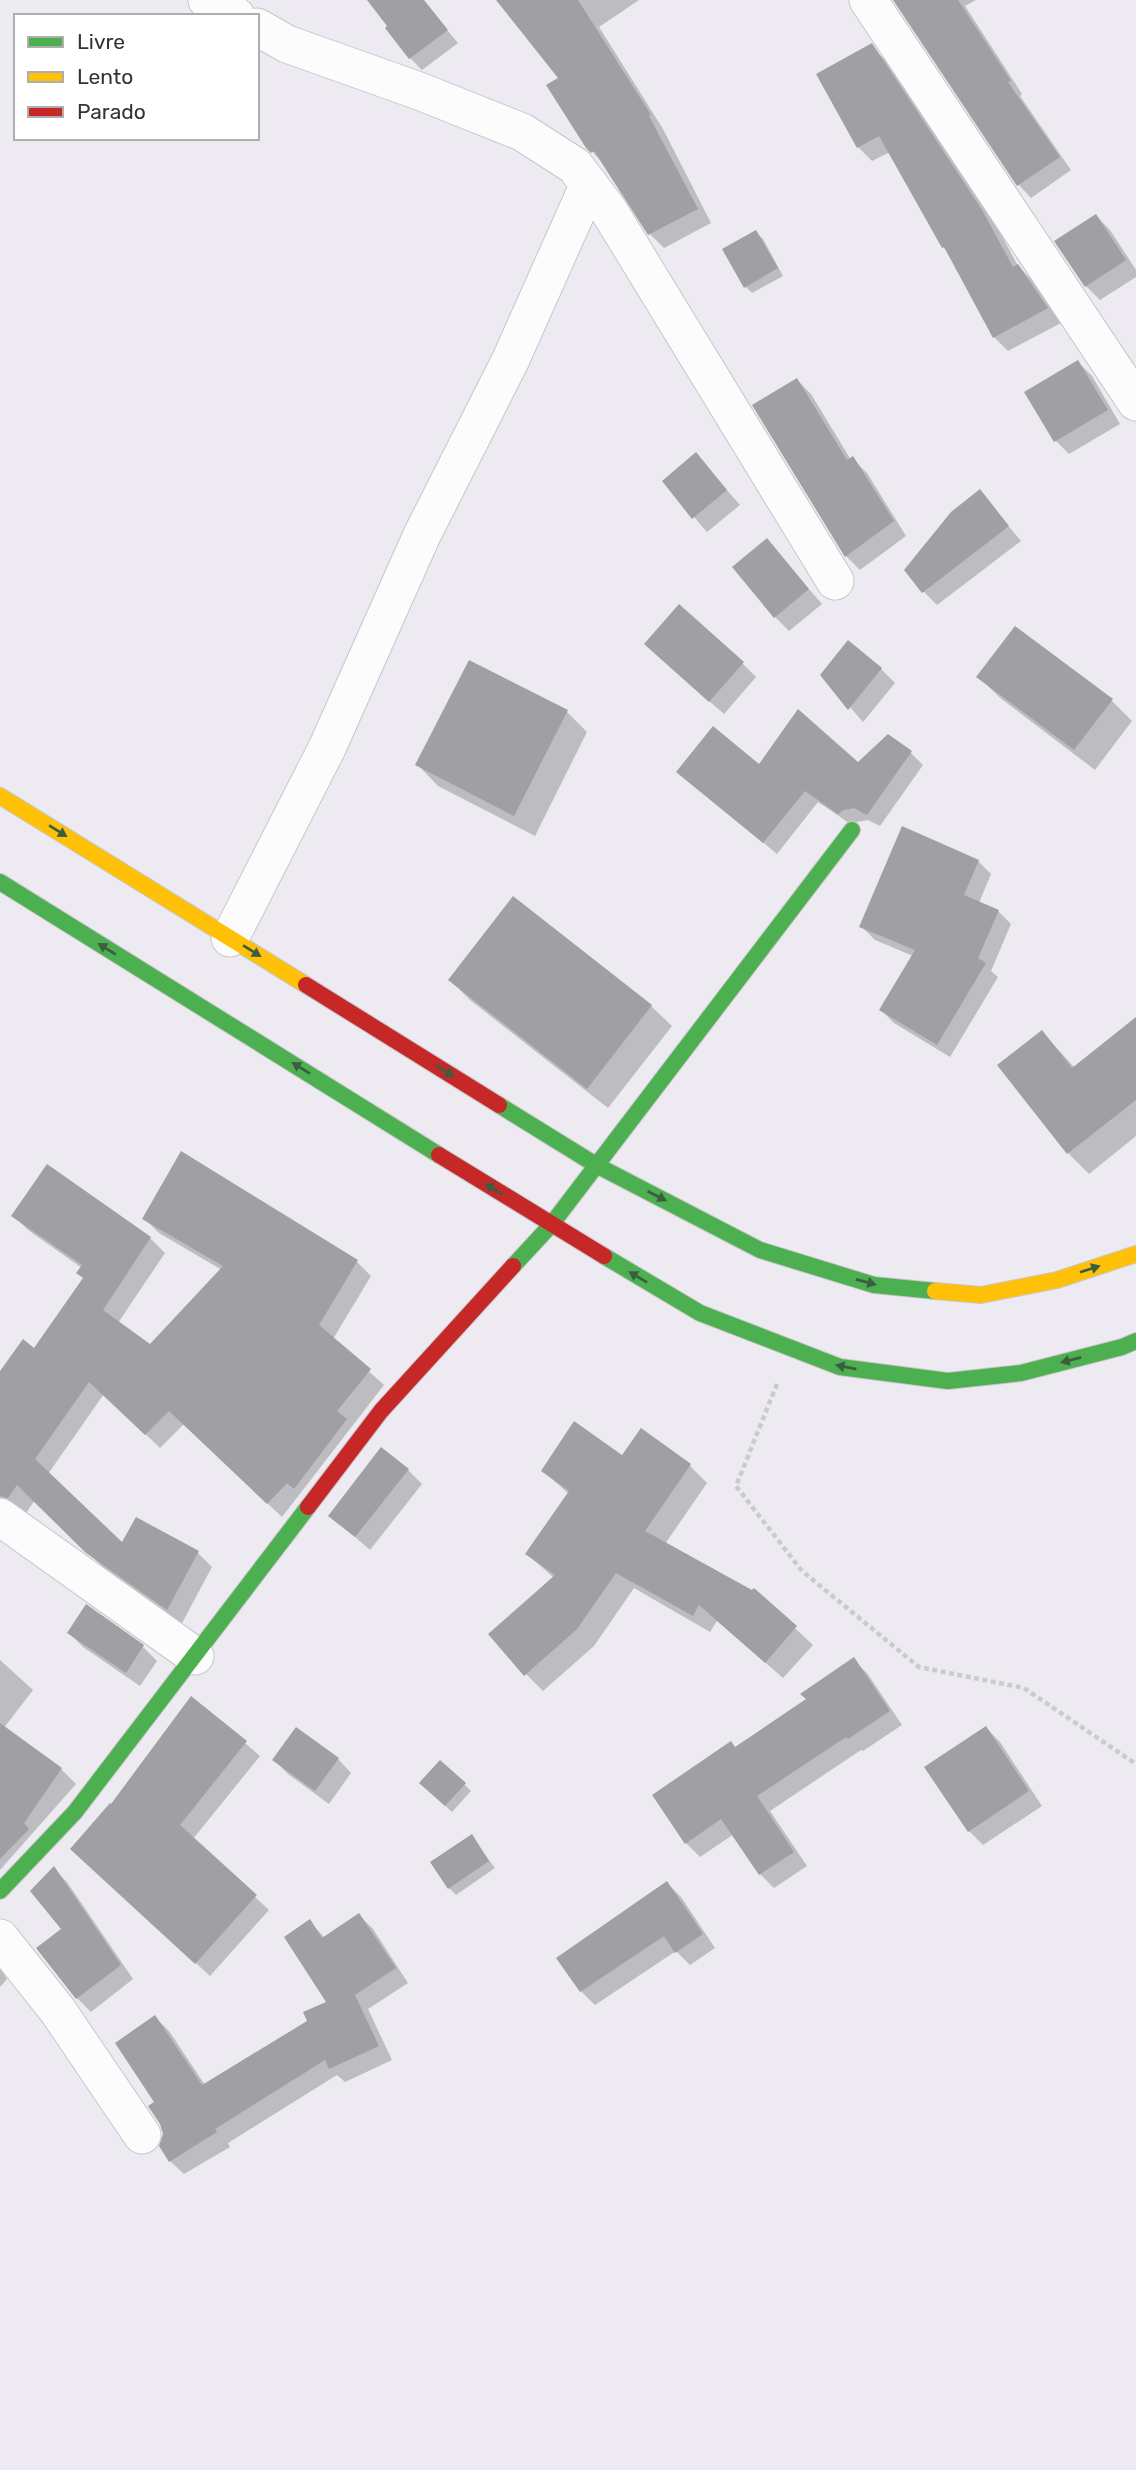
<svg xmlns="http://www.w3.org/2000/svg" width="1136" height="2470" font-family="Rubik,sans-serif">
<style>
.shadow{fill:#0003}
.building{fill:#a09fa3}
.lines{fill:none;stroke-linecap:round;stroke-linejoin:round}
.street-casing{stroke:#c8c6ca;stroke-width:39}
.fast-casing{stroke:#c8c6ca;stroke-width:18}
.slow-casing{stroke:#c8c6ca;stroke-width:18}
.jam-casing{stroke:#c8c6ca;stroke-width:18}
.path{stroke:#cbcacd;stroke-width:4.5;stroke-dasharray:5 3.5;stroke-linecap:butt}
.street{stroke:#fcfcfd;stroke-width:37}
.fast{stroke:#4caf50;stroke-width:16}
.slow{stroke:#ffc107;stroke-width:16}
.jam{stroke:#c62828;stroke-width:16}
.oneway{fill:#3c5e40}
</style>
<rect width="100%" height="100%" fill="#edebf1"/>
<g class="shadow">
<path d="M369,0L423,1L458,43L422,70L410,58Z"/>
<path d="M505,0H639L599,27L663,129L711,223L664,248L650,234L602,162L588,147L561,78Z"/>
<path d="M895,0H976L965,6L1022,94L1020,96L1071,170L1031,198L1019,185Z"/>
<path d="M871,46L885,60L996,225L1018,266L1032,280L1061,323L1008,351L994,337L950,254L943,247L890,152L872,161L858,147L819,75Z"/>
<path d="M1096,216L1110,230L1136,270V277L1100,300L1086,286Z"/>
<path d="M756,232L763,239L783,276L752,293L746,287Z"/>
<path d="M1078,362L1092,376L1120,424L1069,454L1055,440Z"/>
<path d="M797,380L811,394L851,460L853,459L867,473L906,536L860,570L846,556L754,405Z"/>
<path d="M696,455L740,505L707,532L664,482Z"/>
<path d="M980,492L1021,541L937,605L923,591Z"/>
<path d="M766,540L822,604L789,631L775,617Z"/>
<path d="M660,658L742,663L756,677L724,714Z"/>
<path d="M881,669L895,683L863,722L822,675Z"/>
<path d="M979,677L1111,700L1132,721L1095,770L999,697Z"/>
<path d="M567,712L587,732L535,836L438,786L418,765Z"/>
<path d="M888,736L911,753L923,765L880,826L868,820L857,822L852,825L818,802L777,854L678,772L759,766L858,765Z"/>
<path d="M978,861L991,874L979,903L998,911L1011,924L991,971L998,977L950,1057L894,1023L881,1010L913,956L875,940L861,926Z"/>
<path d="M513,898L651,1006L672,1026L608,1108L470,1000L450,980Z"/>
<path d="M1136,1020V1136L1089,1174L1068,1153L1000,1066L1042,1032L1075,1068Z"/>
<path d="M182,1153L357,1262L371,1276L333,1339L384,1385L282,1517L184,1424L160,1448L104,1394L48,1474L122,1545L198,1553L212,1567L182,1623L103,1567L35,1500L26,1513L18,1510L0,1517V1374L35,1350L85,1279L82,1268L28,1230L14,1216L47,1166L150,1238L165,1253L118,1323L151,1346L222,1270L159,1233L144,1218Z"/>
<path d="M641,1431L690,1466L707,1483L665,1544L752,1593L754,1590L813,1645L783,1678L717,1621L710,1632L634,1588L594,1646L543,1691L526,1674L554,1578L527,1554L569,1494L543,1471L622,1457Z"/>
<path d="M408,1470L422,1484L370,1550L331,1516Z"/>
<path d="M87,1607L143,1647L157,1661L140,1686L83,1647L69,1633Z"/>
<path d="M0,1660L33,1690L0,1733Z"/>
<path d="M853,1660L867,1673L902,1725L863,1751L861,1750L770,1811L807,1866L774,1888L760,1874L734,1834L700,1857L686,1843L736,1748L808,1700Z"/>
<path d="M192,1698L260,1756L193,1839L269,1910L210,1976L86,1863L112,1806Z"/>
<path d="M986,1728L1000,1742L1042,1806L983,1845L969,1831Z"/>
<path d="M338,1759L351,1773L329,1804L288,1774L274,1760Z"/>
<path d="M61,1769L76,1784L0,1870V1783Z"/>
<path d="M421,1783L464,1784L471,1791L452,1812Z"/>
<path d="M471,1836L495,1868L456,1895L449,1888Z"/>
<path d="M54,1869L67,1882L133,1979L91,2012L77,1998L39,1948L63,1930Z"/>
<path d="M667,1883L681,1897L715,1948L690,1965L676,1951L595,2005L581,1991L559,1958Z"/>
<path d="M359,1915L373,1929L408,1983L368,2009L392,2060L345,2082L337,2075L228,2143L230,2147L184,2174L170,2161L156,2103L155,2017L169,2031L205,2085L309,2022L328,2003L310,1922L325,1938Z"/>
<path d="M0,1968L7,1979L0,1987Z"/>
</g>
<g class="building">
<path d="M367,0H424L448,30L409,59L385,28L387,26Z"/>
<path d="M496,0H578L651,115L649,116L698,209L648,235L594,151L591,153L586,148L546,85L558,78Z"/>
<path d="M893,0H958L1011,81L1008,82L1060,157L1017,186Z"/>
<path d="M872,43L982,210L1013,267L1018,264L1048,308L993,338L944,247L942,248L879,136L857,148L816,74Z"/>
<path d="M1096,214L1126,260L1085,287L1054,241Z"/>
<path d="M756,230L778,268L744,288L722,249Z"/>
<path d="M1078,360L1108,410L1054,442L1024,392Z"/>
<path d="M797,378L847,460L853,456L894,521L845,557L752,405Z"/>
<path d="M696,452L727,490L692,519L662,481Z"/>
<path d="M980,489L1009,526L922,593L904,570L951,512Z"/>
<path d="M767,538L809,589L774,618L732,567Z"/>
<path d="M679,604L744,662L709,702L644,644Z"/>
<path d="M1015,626L1113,699L1074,750L976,677Z"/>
<path d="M848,640L882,668L848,710L820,675Z"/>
<path d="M469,660L568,710L514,816L415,765Z"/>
<path d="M798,709L858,762L888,734L912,751L867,815L854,808L844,810L838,814L805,791L763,843L676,772L713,726L759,764Z"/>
<path d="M902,826L979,860L964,895L999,910L978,958L986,963L937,1045L879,1010L915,950L859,927Z"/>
<path d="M513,896L652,1005L587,1089L448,980Z"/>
<path d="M1136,1017V1100L1067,1154L997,1065L1042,1030L1072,1068Z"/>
<path d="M181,1151L358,1260L319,1325L371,1369L337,1411L347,1419L294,1489L287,1483L267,1504L169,1411L145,1435L89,1382L35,1459L122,1542L136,1517L199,1551L167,1610L86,1553L17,1485L8,1498L0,1496V1371L23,1339L34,1348L83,1278L76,1273L82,1265L11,1216L47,1164L151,1237L103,1310L150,1344L223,1266L142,1219Z"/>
<path d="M574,1421L622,1455L641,1428L691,1464L645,1531L752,1590L754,1588L797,1626L765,1663L699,1605L693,1616L616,1573L577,1629L524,1676L488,1634L555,1575L525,1554L569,1491L541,1471Z"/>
<path d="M381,1447L409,1469L355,1537L328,1516Z"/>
<path d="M86,1604L144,1645L126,1673L67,1633Z"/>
<path d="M854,1657L890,1711L848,1739L846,1737L757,1796L794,1852L759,1875L721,1819L685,1844L652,1795L731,1741L735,1747L806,1699L800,1694Z"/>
<path d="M191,1696L247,1741L180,1825L257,1895L195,1964L70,1849L110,1803L111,1804Z"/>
<path d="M0,1723L62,1768L24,1823L29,1829L0,1859Z"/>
<path d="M986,1726L1029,1791L968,1832L924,1767Z"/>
<path d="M296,1727L339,1758L315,1791L272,1760Z"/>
<path d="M440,1760L466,1783L445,1806L419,1783Z"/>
<path d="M472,1834L489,1861L448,1889L430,1862Z"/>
<path d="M54,1866L121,1965L76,1999L36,1948L61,1929L30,1891Z"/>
<path d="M667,1881L703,1934L675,1953L664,1936L580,1992L556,1958Z"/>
<path d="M359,1913L396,1968L355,1995L379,2046L329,2069L325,2060L215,2129L217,2132L169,2162L159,2146L163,2134L160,2124L148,2106L154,2102L115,2043L155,2015L202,2085L307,2021L303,2012L326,2002L284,1937L310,1919L322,1938Z"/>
</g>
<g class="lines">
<g class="street-casing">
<g id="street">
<path d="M207,0L236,16"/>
<path d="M868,0L1136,402"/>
<path d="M257,27L287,44L419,91L522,132L575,166L609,211L835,581"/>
<path d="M230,938L327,748L422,535L511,359L589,184"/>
<path d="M0,1517L195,1656"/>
<path d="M0,1938L58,2011L142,2135"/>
</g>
</g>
<g class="fast-casing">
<g id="fast">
<path d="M0,882L439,1155"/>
<path d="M499,1105L596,1165L760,1250L874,1285L935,1291"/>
<path d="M604,1256L700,1313L840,1367L948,1381L1021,1373L1122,1347L1136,1341"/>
<path d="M513,1266L551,1225L852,830"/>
<path d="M0,1891L75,1812L308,1507"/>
</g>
</g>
<g class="slow-casing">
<g id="slow">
<path d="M0,796L306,985"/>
<path d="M935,1291L981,1295L1057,1280L1136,1254"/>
</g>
</g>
<g class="jam-casing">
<g id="jam">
<path d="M306,985L499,1105"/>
<path d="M439,1155L604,1256"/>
<path d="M308,1507L381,1411L513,1266"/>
</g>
</g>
<path class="path" d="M777,1384L736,1486L802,1571L919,1667L1024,1688L1136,1764"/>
<use href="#street" class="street"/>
<use href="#fast" class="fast"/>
<use href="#slow" class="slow"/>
<use href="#jam" class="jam"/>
</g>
<defs><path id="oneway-solid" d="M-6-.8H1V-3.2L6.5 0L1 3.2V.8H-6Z" transform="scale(1.75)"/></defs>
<g class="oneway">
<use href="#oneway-solid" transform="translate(58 831) rotate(32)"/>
<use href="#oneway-solid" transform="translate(107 949) rotate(-148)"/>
<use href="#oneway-solid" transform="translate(252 951) rotate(32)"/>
<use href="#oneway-solid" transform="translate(301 1068) rotate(-148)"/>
<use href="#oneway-solid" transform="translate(445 1071) rotate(32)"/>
<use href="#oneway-solid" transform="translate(494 1189) rotate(-148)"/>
<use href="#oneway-solid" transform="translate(657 1196) rotate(27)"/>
<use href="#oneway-solid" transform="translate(1090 1269) rotate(-18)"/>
<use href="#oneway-solid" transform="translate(638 1277) rotate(-149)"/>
<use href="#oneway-solid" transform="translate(866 1282) rotate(15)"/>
<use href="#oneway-solid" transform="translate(1071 1360) rotate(166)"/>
<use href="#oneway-solid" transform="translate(846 1367) rotate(-169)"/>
</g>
<rect x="14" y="14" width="245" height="126" fill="#ffffff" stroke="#aeadaf" stroke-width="2"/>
<rect x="28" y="37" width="35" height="10" fill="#4caf50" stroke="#aeadaf" stroke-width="2"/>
<text x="77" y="49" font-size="21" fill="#343237">Livre</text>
<rect x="28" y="72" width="35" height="10" fill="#ffc107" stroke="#aeadaf" stroke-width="2"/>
<text x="77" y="84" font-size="21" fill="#343237">Lento</text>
<rect x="28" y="107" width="35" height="10" fill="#c62828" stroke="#aeadaf" stroke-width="2"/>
<text x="77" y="119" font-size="21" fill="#343237">Parado</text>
</svg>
